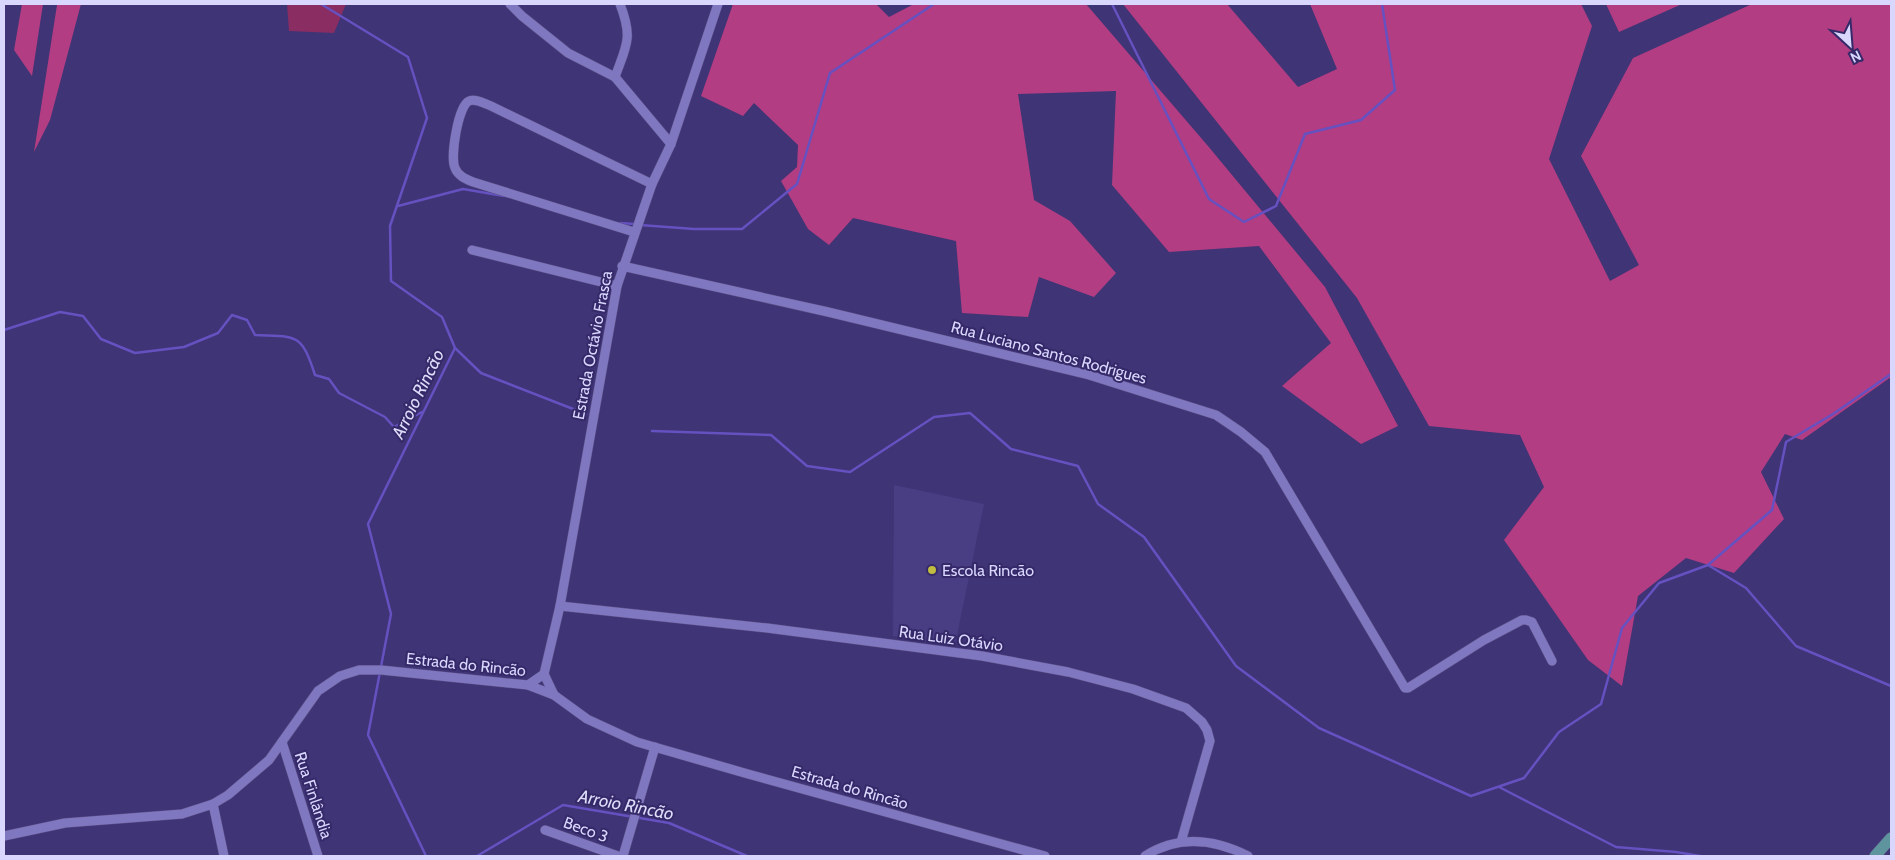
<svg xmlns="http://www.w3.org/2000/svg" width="1895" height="860" font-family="Cabin,sans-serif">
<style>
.built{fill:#493d84}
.green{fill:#892d63}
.forest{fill:#b33d82}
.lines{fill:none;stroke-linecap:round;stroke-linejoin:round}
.stream{stroke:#6651c1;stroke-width:2.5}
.minor-casing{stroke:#594e86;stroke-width:10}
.major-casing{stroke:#594e86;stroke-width:12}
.minor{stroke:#7f77bf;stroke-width:9}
.major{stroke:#5e949d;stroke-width:11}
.poi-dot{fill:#c1bd40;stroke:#352969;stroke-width:2}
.labels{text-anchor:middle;stroke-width:4;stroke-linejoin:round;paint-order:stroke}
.street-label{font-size:16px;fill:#d9d7fe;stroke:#352969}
.poi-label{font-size:16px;fill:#d9d7fe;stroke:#352969;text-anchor:start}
.water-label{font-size:18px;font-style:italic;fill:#dddcf9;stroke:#352969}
</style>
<rect width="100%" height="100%" fill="#3f3475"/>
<path class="built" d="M894,485L984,504L955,645L893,636Z"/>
<path class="green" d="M287,4H346L334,33L289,31Z"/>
<g class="forest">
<path d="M22,4H43L32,76L14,50Z"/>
<path d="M52,4H81L50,120L34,152L57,5Z"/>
<path d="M733,4H876L889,17L914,4H1086L1208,146L1325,287L1398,426L1361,444L1282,386L1331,343L1259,246L1169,252L1112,185L1116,91L1018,94L1034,200L1070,221L1116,273L1094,297L1039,277L1028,317L962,313L956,241L853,218L829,245L808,229L781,181L797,167L798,145L754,103L743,116L701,96Z"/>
<path d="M1123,4H1227L1298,87L1337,69L1310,4H1581L1592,26L1549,159L1610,281L1639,265L1581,156L1633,58L1752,4H1891V377L1802,440L1785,434L1761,472L1784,519L1734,573L1686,558L1638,596L1622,686L1588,660L1504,540L1544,487L1520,435L1429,426L1357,298Z"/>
<path d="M1606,4H1682L1619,32Z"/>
</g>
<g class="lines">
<g class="stream">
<path d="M321,4L408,57L427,118L390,226L391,281L442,317L455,348L368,524L391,614L368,735L426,856"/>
<path d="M1112,4L1209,199L1244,222L1276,206L1305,134L1361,120L1395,90L1382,4"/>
<path d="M398,206L463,189L504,196"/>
<path d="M620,223L635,224"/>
<path d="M640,225L694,229H742L797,184L830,73L934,4"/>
<path d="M4,330L60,312L83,316L101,339L135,353L184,347L218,333L232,315L247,320L255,335C297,337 301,332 315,375L329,379L339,393L385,417L394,427L422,412"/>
<path d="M455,348L481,373L586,414"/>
<path d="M652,431L771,435L807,466L850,472L934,417L970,413L1011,449L1078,466L1098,504L1144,537L1236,666L1319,728L1471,796L1524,778L1559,732L1601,704L1622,628L1659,583L1708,565L1772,510L1786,442L1833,414L1891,374"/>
<path d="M1708,565L1746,588L1796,646L1891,686"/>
<path d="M1499,787L1616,847L1676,852L1700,856"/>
<path d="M477,856L563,805L669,823L747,856"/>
</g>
<g class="minor-casing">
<g id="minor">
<path d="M510,4L522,16L568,53L615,77L671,144"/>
<path d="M615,77C627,44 633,38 620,4"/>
<path d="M634,232L473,182C466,179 458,176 455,168C450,157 458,106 469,101C476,98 485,104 491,106L652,184"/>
<path d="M472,250L617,286"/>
<path d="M622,266L828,312L1089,375L1216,415L1241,432L1265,452L1405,688H1408L1484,640L1522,620H1526L1532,622L1552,661"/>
<path d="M560,606L767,628L982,656L1068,672L1133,689L1186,708L1202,722L1207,730L1210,741L1181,842"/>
<path d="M544,674L554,695"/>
<path d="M528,685L544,674L560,606L617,286L652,184L671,144L718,4"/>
<path d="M282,742L318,856"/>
<path d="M213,804L224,856"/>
<path d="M545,830L618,856"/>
<path d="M4,836L65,823L182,814L213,804L228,795L269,760L318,691L340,676L359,670H381L528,685L554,695L587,719L637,742L748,774L1045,856"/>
<path d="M623,856L655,747"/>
<path d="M1145,856C1178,835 1214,839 1248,856"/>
</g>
</g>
<g class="major-casing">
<path id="major" d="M1875,856L1891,838"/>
</g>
<use href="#minor" class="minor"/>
<use href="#major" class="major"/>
</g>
<circle class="poi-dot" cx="932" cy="570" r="5"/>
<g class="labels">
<g class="street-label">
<text transform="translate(592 345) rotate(-79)" y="6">Estrada Octávio Frasca</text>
<text transform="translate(1049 352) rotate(15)" y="6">Rua Luciano Santos Rodrigues</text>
<text transform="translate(951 638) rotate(8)" y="6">Rua Luiz Otávio</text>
<text transform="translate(466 664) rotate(6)" y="6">Estrada do Rincão</text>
<text transform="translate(850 787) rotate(16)" y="6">Estrada do Rincão</text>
<text transform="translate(314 795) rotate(72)" y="6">Rua Finlândia</text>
<text transform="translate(586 829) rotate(20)" y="6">Beco 3</text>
</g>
<g class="poi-label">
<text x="942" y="576">Escola Rincão</text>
</g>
<g class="water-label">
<text transform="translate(418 394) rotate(-64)" y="6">Arroio Rincão</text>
<text transform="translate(626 805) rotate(11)" y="6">Arroio Rincão</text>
</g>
</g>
<rect width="1895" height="860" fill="none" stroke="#d9d7fe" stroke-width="10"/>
<g transform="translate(1850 45) rotate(154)" stroke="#352969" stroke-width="4" paint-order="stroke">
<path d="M0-4L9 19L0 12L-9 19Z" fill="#d9d7fe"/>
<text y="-8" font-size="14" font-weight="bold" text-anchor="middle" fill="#d9d7fe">N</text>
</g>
</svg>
